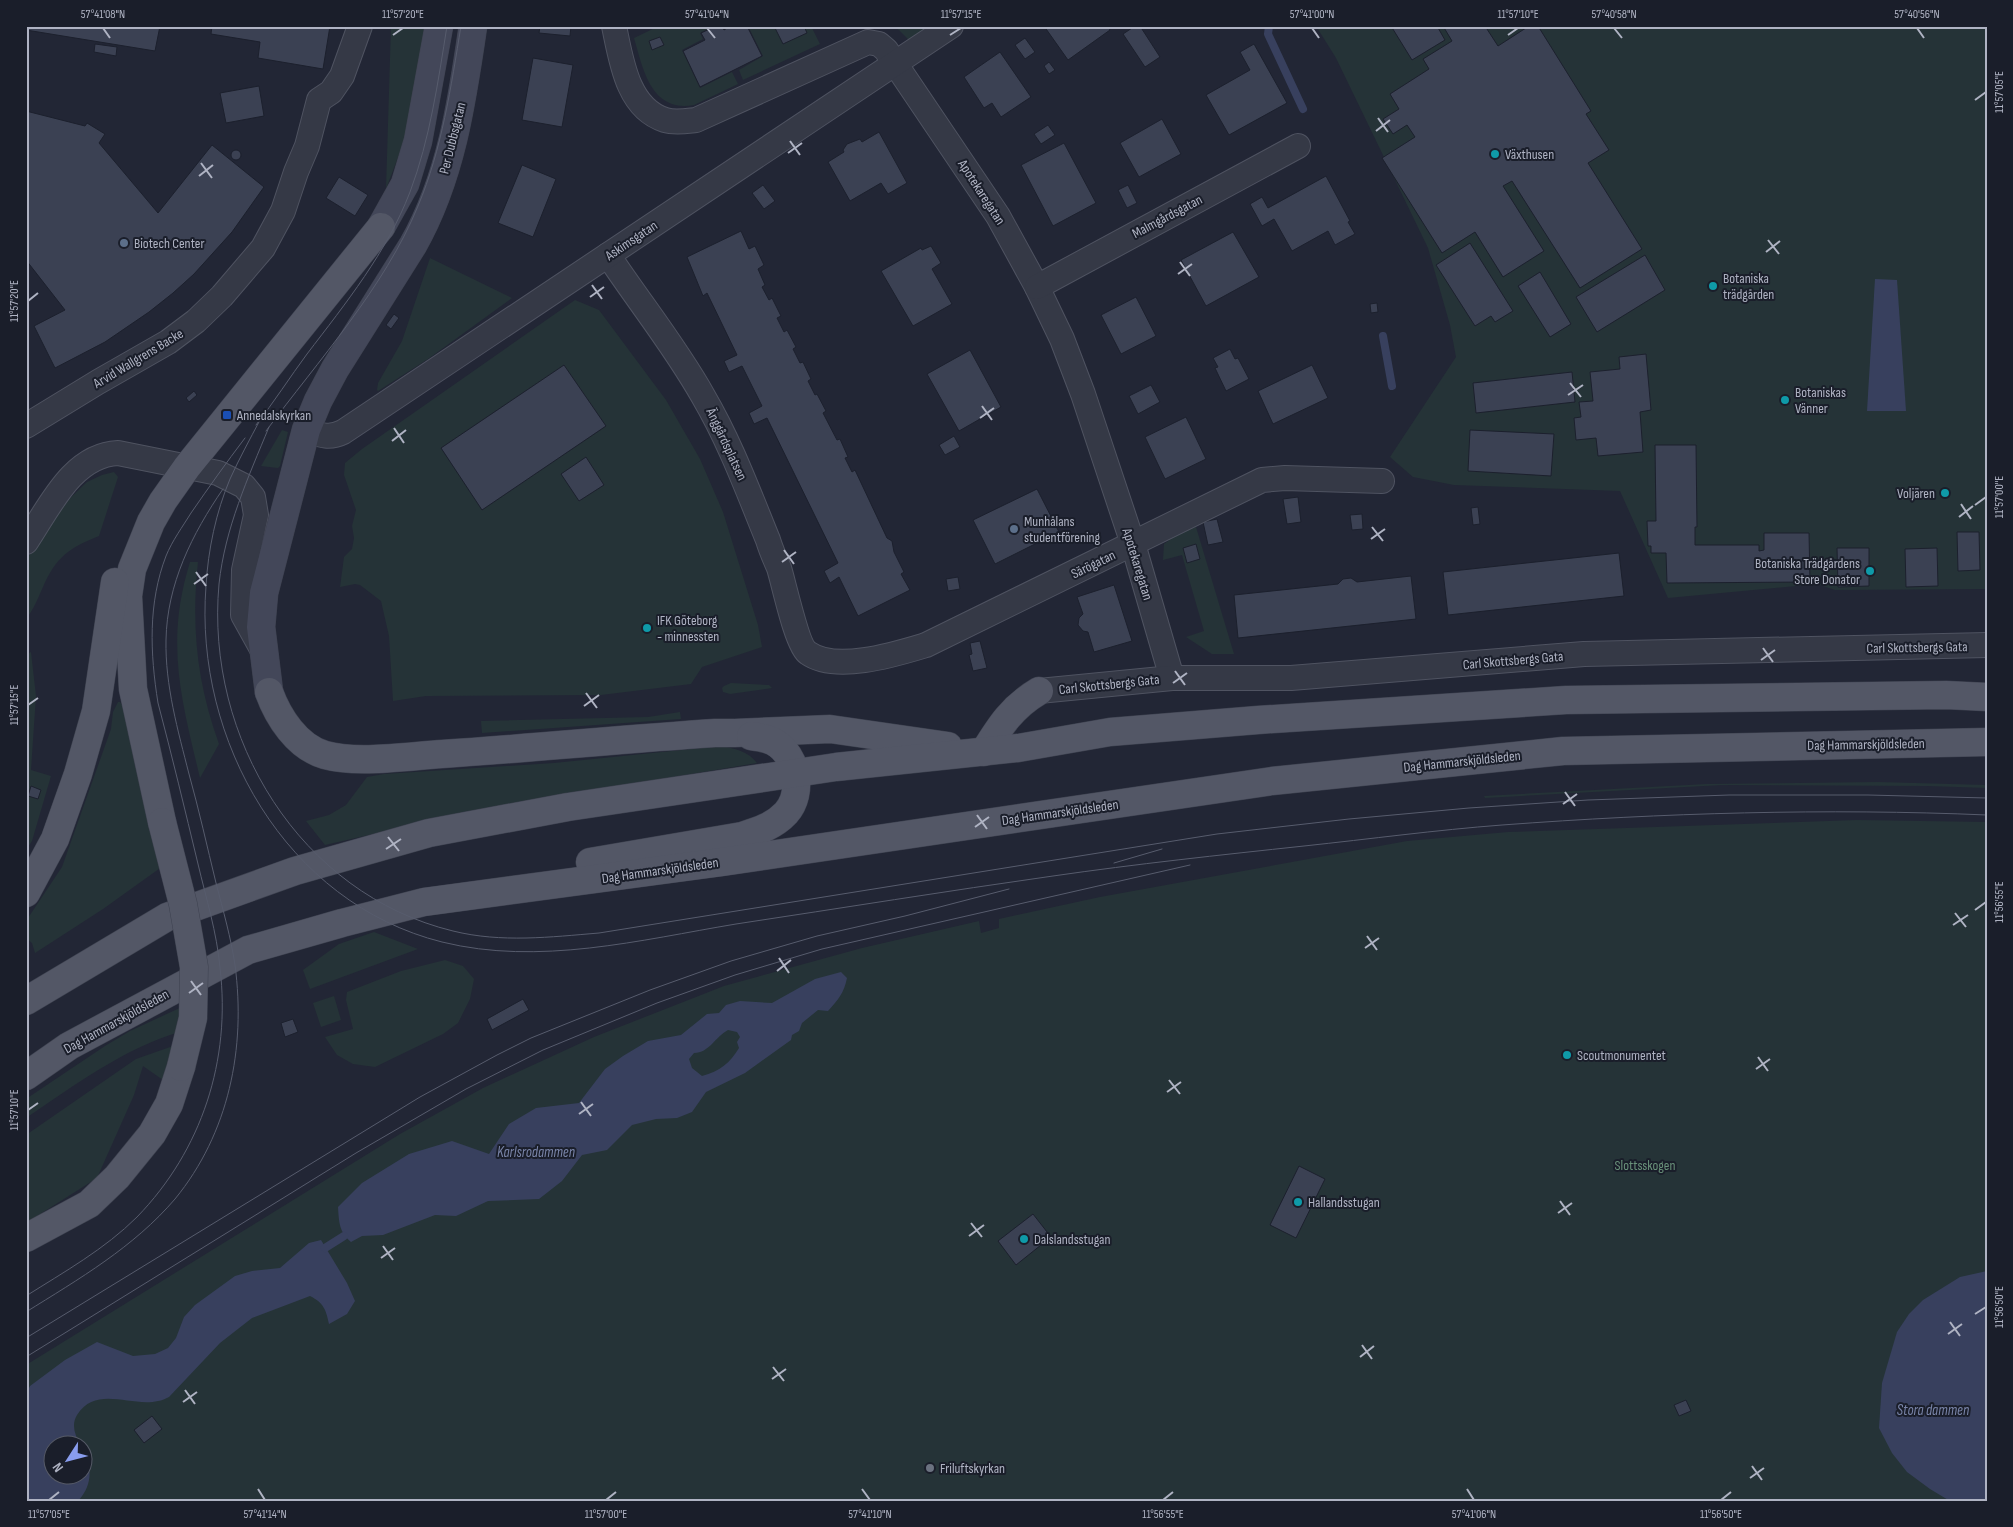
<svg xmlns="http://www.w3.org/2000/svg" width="2013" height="1527" font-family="'Sofia Sans Condensed',sans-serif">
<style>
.green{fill:#253337;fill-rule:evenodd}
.water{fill:#38405e;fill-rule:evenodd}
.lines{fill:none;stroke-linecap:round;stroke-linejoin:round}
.stream{stroke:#38405e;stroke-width:8}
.building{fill:#3b4153;stroke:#1c202d}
.minor-casing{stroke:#4f5361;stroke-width:26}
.secondary-casing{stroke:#3e4250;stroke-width:29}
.primary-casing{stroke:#3e4250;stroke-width:29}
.minor{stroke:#353946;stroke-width:24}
.secondary{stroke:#434759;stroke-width:28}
.primary{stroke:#535766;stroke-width:28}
.tram{stroke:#575c6d;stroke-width:1}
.primary-bridge-casing{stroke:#3e4250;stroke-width:29;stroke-linecap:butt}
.primary-bridge{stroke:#535766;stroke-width:28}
.ticks{fill:none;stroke:#afb3c3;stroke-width:2}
.culture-dot{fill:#0f9aa8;stroke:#1a1e2a;stroke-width:2}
.service-dot{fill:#5c6f8a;stroke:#1a1e2a;stroke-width:2}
.transit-dot{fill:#1a4fb4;stroke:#1a1e2a;stroke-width:2}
.worship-dot{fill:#6b7280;stroke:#1a1e2a;stroke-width:2}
.labels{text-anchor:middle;stroke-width:4;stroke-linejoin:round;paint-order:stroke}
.street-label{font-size:14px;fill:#afb3c3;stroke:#1a1e2a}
.poi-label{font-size:14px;fill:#afb3c3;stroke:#1a1e2a;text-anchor:start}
.park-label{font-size:14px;fill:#69917a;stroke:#1a1e2a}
.water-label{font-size:15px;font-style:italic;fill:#7a85a9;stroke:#1a1e2a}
.neatline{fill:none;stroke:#afb3c3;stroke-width:2}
.ticks-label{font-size:12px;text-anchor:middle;fill:#afb3c3}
</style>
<rect width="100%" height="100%" fill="#222635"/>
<g class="green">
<path d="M391,26H425L406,136L386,189Z"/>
<path d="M659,26H713L700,33L703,39L682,50L700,88L732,72L738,84L694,105C651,113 643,69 634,38Z"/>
<path d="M748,26H811L820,44L743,80L739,70L763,56Z"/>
<path d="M892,26H932L910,41L899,30Z"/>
<path d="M1316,26H1987V589L1835,590L1817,584L1668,598L1620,491L1454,485L1413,477L1390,457L1456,357L1450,325L1428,248L1336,58Z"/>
<path d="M430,258L512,298L428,359L378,391L377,390L378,383L402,341Z"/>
<path d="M575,300L599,310L666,400L700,459L723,512L758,625L762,647L702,667L691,684L601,695L426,696L393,701L389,636L381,601L360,585L355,584L340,587L344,557L352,549L354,538L352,526L356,510L344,475L345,463L362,449Z"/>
<path d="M282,430L288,432L280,466L278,468L261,466Z"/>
<path d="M114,472L118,477L99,536C69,548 56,557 43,587C38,598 34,609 26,619V560L65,503L87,482L102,475Z"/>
<path d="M1196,527L1234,654H1212L1186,637L1204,631L1182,555L1163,560L1164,544L1179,533Z"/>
<path d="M190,562H198C191,627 197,683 219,744L200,778C181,699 165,642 190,562Z"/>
<path d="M31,652L36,696L31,770L51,776L32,841L26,850V655Z"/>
<path d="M731,683L769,685L772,688L730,694L723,692L722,688L724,686Z"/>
<path d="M118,702H120L124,708L163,866L103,909L35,953L32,943L26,938V921L62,867L111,729L113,712Z"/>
<path d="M680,712L681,719L482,733L481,721L648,717Z"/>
<path d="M721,746C736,749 748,751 757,763C612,787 468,812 325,845L306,821L329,815L346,805L367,777L384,774L554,763Z"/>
<path d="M1878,782L1987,785V788L1927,786L1722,785L1485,798L1484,796L1707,784Z"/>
<path d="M1857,820L1987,822V1501H26V1365L400,1134L483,1088L594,1037L724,986L862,948L979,921L981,933L999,928V919L1100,897L1407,841L1508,832ZM52,1444H82V1474H52Z"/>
<path d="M374,932L418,949L310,989L303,970L339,944Z"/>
<path d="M445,960L463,966L474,979L470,999L458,1023L443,1034L375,1067L353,1064L337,1055L325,1037L353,1029L346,1000L347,992L401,971Z"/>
<path d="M334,996L341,1020L321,1027L313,1003Z"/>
<path d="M184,1006L179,1032C123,1049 75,1085 26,1118V1099L105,1046L130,1031Z"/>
<path d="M173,1046L163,1080L143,1066L134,1095L97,1178L26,1223V1135L136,1059Z"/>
</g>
<g class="water">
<path d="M1875,279L1897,280L1906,411H1867Z"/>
<path d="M841,972L847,978C844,993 838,1000 828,1011L818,1010L802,1023L799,1031L792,1035L791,1040L745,1073L706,1092L692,1112L677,1118L656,1119L632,1125L607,1150L582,1155L562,1181L539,1199L488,1201L456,1216L435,1215L383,1235L362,1236L351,1242C339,1232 339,1222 338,1207L362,1183L409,1154L452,1141L489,1154L509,1124L536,1108L579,1103L605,1069L623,1056L648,1041L681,1035L707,1014L719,1013L726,1005L740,1001L772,1003L815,979ZM728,1030L737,1032L740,1037L737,1042L739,1048C730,1063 720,1071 702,1076L692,1068L689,1059L694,1053C709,1053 715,1037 728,1030Z"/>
<path d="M321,1240L347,1283L355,1301L347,1314L329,1324C326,1310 324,1303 310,1296L252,1318L220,1343L169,1397C139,1414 99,1381 77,1415C71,1425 75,1435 80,1444H52V1474H82L83,1449C92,1467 93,1485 78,1501H26V1420C30,1409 23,1397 30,1386L65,1360L97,1342L133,1356L155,1354L168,1348L176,1338L184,1317L195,1305L235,1276L252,1271L280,1268L309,1243Z"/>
<path d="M1987,1271V1501H1950L1930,1489L1907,1472L1892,1453L1879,1428L1882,1383L1897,1332L1909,1314L1923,1300L1960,1277Z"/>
</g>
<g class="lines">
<g class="stream">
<path d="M1269,26L1268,34L1303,109"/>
<path d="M1383,336L1392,386"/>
<path d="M325,1248L344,1236"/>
</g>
</g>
<g class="building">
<path d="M26,26H160L155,51L26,30Z"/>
<path d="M212,26H330L323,69L258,58L260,42L211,34Z"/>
<path d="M540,26H571L570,36L539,33Z"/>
<path d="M716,26H722L724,30L730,26H747L762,56L700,87L683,51L705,40L701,33Z"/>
<path d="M774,26H804L807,33L783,44Z"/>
<path d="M1044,26H1108L1110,30L1068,60Z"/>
<path d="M1135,26H1140L1160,57L1145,67L1123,34Z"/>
<path d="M1391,26H1437L1445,40L1412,60Z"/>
<path d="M1443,26H1485L1498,46L1529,26H1538L1591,111L1586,114L1609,150L1588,163L1642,249L1580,288L1512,181L1503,186L1544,251L1503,277L1475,232L1442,253L1382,158L1415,137L1407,125L1393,134L1383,119L1399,109L1390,94L1429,69L1423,59L1452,41Z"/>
<path d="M660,37L664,45L652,50L649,41Z"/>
<path d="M1025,38L1035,52L1025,59L1015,45Z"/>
<path d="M95,44L117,47L116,56L94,52Z"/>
<path d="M1254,44L1287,103L1229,135L1206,95L1250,70L1240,52Z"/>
<path d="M1000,52L1031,97L1001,117L992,103L984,108L964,77Z"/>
<path d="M533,58L573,65L562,127L522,120Z"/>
<path d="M1049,62L1055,70L1049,74L1044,66Z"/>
<path d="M259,86L264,116L226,123L220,93Z"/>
<path d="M26,111L85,126L87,123L105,134L99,143L158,213L212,145L264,187L232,232L194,274L173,293L149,312L105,342L55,368L34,326L65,310L26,260Z"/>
<path d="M1162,119L1181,154L1139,177L1120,143Z"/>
<path d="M1048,125L1055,135L1041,144L1034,134Z"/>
<path d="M879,132L907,183L888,194L881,183L850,201L828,162L844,152L843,150L847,144L860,139L862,142Z"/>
<path d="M1064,143L1096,203L1053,226L1021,165Z"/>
<circle cx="236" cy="155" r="5"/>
<path d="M522,165L556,179L533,237L498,223Z"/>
<path d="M1326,176L1350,221L1348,222L1355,234L1335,245L1328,231L1292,251L1274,219L1262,226L1250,204L1262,197L1268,208Z"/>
<path d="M339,177L368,195L355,216L326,198Z"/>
<path d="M763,185L775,201L764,209L752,193Z"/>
<path d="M1128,185L1137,203L1127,208L1118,190Z"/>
<path d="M741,231L749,249L755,246L764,265L758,269L765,285L762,287L769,300L772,298L781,316L777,318L784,332L787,330L796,347L793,349L800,363L803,362L811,379L808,381L815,395L817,394L826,411L823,413L837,440L840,439L848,457L845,458L852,472L855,470L887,538L892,541L894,552L904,572L901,574L910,590L858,616L839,577L830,583L824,571L838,563L767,418L754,424L749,413L762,406L742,366L729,372L724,361L737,355L707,293L703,296L687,257Z"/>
<path d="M1233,232L1259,277L1206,306L1181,260Z"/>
<path d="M1470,243L1513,311L1495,322L1491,316L1475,326L1436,265Z"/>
<path d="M931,246L941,263L932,269L952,304L913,326L881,271L921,248L922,250Z"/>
<path d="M1645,255L1665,290L1597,332L1576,297Z"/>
<path d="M1540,272L1571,324L1550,337L1518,286Z"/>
<path d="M1136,297L1156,336L1121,354L1101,315Z"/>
<path d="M1377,303L1378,312L1371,313L1370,304Z"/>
<path d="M394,314L399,318L391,329L386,325Z"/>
<path d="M1230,349L1235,359L1238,358L1249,379L1226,391L1215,368L1218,367L1213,358Z"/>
<path d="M970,350L1001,407L959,431L927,374Z"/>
<path d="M1646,354L1651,410L1640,412L1643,452L1598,456L1596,438L1576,440L1574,418L1581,417L1579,402L1593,401L1590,372L1620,369L1619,357Z"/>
<path d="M564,365L606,426L482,510L441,448Z"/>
<path d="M1312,365L1328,398L1273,424L1258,391Z"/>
<path d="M1572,372L1575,402L1476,413L1473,383Z"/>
<path d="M1151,385L1160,402L1138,414L1129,396Z"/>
<path d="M194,391L197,395L189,402L186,398Z"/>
<path d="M1186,417L1206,459L1165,479L1145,437Z"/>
<path d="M1470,430L1554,434L1551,476L1468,471Z"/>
<path d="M954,436L960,447L945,455L939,445Z"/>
<path d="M1655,445H1696L1697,527H1695V545H1759V551L1764,550V533H1809L1810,582L1667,583L1666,553H1651V546H1648L1647,521H1656Z"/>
<path d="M586,457L604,485L579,501L561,474Z"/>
<path d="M1037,489L1059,532L995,564L973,520Z"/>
<path d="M1298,497L1301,522L1287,524L1283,499Z"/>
<path d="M1478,507L1480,524L1473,525L1471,508Z"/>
<path d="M1362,514L1363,529L1352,530L1350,515Z"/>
<path d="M1217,519L1223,542L1208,545L1203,522Z"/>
<path d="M1957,532H1979L1980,570L1958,571Z"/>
<path d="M1196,544L1200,559L1187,563L1183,548Z"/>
<path d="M1837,548H1869V586L1838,587Z"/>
<path d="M1937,548L1938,586L1906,587L1905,549Z"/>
<path d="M1619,553L1624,596L1448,615L1443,572Z"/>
<path d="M1411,576L1416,619L1238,638L1234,595L1338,584L1343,579L1351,578L1357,582Z"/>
<path d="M958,577L960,589L948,591L946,579Z"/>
<path d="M1114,585L1132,641L1094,652L1088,632L1083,631L1078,625L1079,618L1083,614L1077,597Z"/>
<path d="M980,641L987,668L973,671L969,655L972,654L970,643Z"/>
<path d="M31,786L41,790L38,799L28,796Z"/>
<path d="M523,999L529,1010L492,1030L487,1019Z"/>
<path d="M293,1019L298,1032L285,1037L281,1023Z"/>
<path d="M1299,1166L1325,1179L1296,1238L1270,1225Z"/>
<path d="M1033,1214L1051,1237L1016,1265L998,1241Z"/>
<path d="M1686,1400L1691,1411L1679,1416L1674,1405Z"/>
<path d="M152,1416L162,1429L144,1443L134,1430Z"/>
</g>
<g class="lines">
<g class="minor-casing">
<g id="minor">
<path d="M614,26C621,59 627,108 665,120C675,123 686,121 696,120L868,42L879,44L886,50L998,216L1037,287L1062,339L1083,394L1133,544L1172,678"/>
<path d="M608,255C639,302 675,346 703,396C730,442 748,491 768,540C771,550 775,559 779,568C784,584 797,646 808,653C836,673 896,654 926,645L1262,480L1285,478L1382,481"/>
<path d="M1037,287L1298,146"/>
<path d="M26,426L98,382L168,342L196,321L222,296L263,248L283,211L296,172L307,146L319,100L331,92L342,76L360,26"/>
<path d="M306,430C320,435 329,439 343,432L951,26"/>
<path d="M26,542C49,508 72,455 118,453L218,473L244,486L253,497L256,515L244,570L243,615L263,651"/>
<path d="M1039,691L1172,678H1291L1584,654L1987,645"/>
</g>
</g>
<g class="secondary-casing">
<g id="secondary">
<path d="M381,227L405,184L418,141L439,26"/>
<path d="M269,692L261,627L264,593L306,430L318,401L335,369L413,245C451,178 462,102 473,26"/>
</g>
</g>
<g class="primary-casing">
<g id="primary">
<path d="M269,692C278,717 297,747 325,755C357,764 409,756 442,754C533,748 624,739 715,733H735L830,729L948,746"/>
<path d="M984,752C1000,726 1012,707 1039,691"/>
<path d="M162,822L133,689L128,596L132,569L151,522L163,501L187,467L381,227"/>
<path d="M590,862L742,836C758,831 774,826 786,813C804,793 797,755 774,742C767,738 759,737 751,736"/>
<path d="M26,893L55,839L78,774L96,711L115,582"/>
<path d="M26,1001L167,917L295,871L429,833L568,807L836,767L1018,748L1110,732L1258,720L1566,700L1946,695L1987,697"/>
<path d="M26,1076L69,1046L248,950L342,923L424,902L722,862L1272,781L1563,751L1987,742"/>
<path d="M26,1238L89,1204L117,1177L152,1134L169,1104L181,1067"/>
</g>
</g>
<use href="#minor" class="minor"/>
<use href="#secondary" class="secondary"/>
<use href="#primary" class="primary"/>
<g class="tram">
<path d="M260,420C250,439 239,459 230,479C216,512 208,550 206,586C194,740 286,903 442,942C539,966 640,940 736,924C842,908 947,891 1053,876C1136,864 1220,855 1304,846C1370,839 1436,830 1502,825C1663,813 1826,808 1987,815"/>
<path d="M256,425C274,402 290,377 307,354C346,303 387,252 410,192C430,139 438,82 447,26"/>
<path d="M269,427C248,478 225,528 219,584C205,738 300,894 453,931C501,943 551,937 599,933L1217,834L1349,819L1469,808L1588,800L1729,795H1868L1987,798"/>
<path d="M266,431C318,361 385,287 418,206C442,149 451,87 461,26"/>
<path d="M1114,863L1162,849"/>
<path d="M26,1296C64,1272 105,1249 137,1217C202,1150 231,1060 220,968C217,933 206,898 198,864C185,810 172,756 158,703C150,653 148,603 166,556C172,541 183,526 191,513C209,487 226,463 245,438"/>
<path d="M26,1312C79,1279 134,1247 175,1199C229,1133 246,1048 235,965C231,938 223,910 216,883C207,846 199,810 189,774C178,731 165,685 166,640C167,584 192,534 223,489"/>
<path d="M26,1338L420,1097L497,1055L531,1038L650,990L731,961L817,936L905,916L1009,889"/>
<path d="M26,1357L356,1153L466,1089L543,1050L657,1003L735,975L822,949L1190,865"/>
</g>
<g class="primary-bridge-casing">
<path id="primary-bridge" d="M162,822L183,904L194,967L193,1018L181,1067"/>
</g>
<use href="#primary-bridge" class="primary-bridge"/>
</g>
<path class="ticks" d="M103,28L110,38M707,28L715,38M1312,28L1319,38M1614,28L1622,38M1917,28L1924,38M393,35L403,28M950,35L961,28M1508,35L1518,28M1975,100L1986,92M1378,118L1388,132M1376,131L1390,120M790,141L800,155M788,153L802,143M201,163L212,178M199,176L213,165M1768,240L1779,254M1766,252L1780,241M1180,262L1190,276M1178,274L1192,264M592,285L602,299M590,297L604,287M28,301L38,293M1570,383L1581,397M1568,395L1583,385M982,406L992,420M980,418L994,408M394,428L404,443M392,441L406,430M1961,504L1971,519M1975,505L1986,497M1959,517L1973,506M1372,527L1383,541M1371,539L1385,529M784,550L794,564M782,562L796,552M196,572L206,586M194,584L208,574M1763,648L1773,662M1761,660L1775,650M1175,671L1185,685M1173,683L1187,673M586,693L597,708M28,705L38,698M584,706L599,695M1565,792L1575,806M1563,804L1577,794M977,815L987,829M975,827L989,817M388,837L399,851M386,849L401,839M1975,910L1986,902M1955,913L1966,927M1953,925L1968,915M1367,936L1377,950M1365,948L1379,938M779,958L789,973M777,971L791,960M191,981L201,995M189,993L203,983M1758,1057L1768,1071M1756,1069L1770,1059M1169,1080L1180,1094M1167,1092L1181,1082M581,1102L591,1116M28,1110L38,1103M579,1114L593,1104M1560,1201L1570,1215M1558,1213L1572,1203M971,1223L982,1237M969,1236L984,1225M383,1246L393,1260M381,1258L395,1248M1975,1314L1986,1307M1950,1322L1960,1336M1948,1334L1962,1324M1362,1345L1372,1359M1360,1357L1374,1346M773,1367L784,1381M772,1379L786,1369M185,1390L195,1404M183,1402L197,1392M1752,1466L1762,1480M1750,1478L1764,1468M258,1489L265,1500M862,1489L870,1500M1467,1489L1474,1500M49,1500L59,1492M606,1500L616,1492M1163,1500L1173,1492M1721,1500L1731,1492"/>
<g class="culture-dot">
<circle cx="1495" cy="154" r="5"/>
<circle cx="1713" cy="286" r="5"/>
<circle cx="1785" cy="400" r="5"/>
<circle cx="1945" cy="493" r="5"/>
<circle cx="1870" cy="571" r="5"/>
<circle cx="647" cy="628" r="5"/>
<circle cx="1567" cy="1055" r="5"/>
<circle cx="1298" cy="1202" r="5"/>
<circle cx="1024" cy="1239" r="5"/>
</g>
<g class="service-dot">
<circle cx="124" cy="243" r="5"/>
<circle cx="1014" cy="529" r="5"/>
</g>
<rect class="transit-dot" x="222" y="410" width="10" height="10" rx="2.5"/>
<circle class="worship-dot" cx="930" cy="1468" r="5"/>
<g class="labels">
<g class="street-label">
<text transform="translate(452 138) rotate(-76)" y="5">Per Dubbsgatan</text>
<text transform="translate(982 192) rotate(57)" y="5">Apotekaregatan</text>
<text transform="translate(1167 216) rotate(-28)" y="5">Malmgårdsgatan</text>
<text transform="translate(631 240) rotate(-34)" y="5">Askimsgatan</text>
<text transform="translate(138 358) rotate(-31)" y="5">Arvid Wallgrens Backe</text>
<text transform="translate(727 444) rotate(65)" y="5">Änggårdsplatsen</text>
<text transform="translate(1093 564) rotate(-26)" y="5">Särögatan</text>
<text transform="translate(1138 564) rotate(73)" y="5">Apotekaregatan</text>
<text transform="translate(1917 647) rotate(-1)" y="5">Carl Skottsbergs Gata</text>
<text transform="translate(1513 660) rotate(-5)" y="5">Carl Skottsbergs Gata</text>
<text transform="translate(1109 684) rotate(-6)" y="5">Carl Skottsbergs Gata</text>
<text transform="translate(1866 744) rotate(-1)" y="5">Dag Hammarskjöldsleden</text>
<text transform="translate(1462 761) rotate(-6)" y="5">Dag Hammarskjöldsleden</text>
<text transform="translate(1060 812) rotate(-8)" y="5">Dag Hammarskjöldsleden</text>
<text transform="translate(660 870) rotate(-8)" y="5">Dag Hammarskjöldsleden</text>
<text transform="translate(116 1021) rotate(-29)" y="5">Dag Hammarskjöldsleden</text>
</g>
<g class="poi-label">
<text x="1505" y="159">Växthusen</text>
<text x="134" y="248">Biotech Center</text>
<text x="1723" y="283">Botaniska<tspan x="1723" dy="16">trädgården</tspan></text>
<text x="1795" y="397">Botaniskas<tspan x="1795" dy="16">Vänner</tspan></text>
<text x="237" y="420">Annedalskyrkan</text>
<text x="1935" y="498" text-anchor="end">Voljären</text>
<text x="1024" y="526">Munhålans<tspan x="1024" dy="16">studentförening</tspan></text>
<text x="1860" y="568" text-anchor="end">Botaniska Trädgårdens<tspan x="1860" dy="16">Store Donator</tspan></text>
<text x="657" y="625">IFK Göteborg<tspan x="657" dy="16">- minnessten</tspan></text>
<text x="1577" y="1060">Scoutmonumentet</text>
<text x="1308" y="1207">Hallandsstugan</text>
<text x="1034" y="1244">Dalslandsstugan</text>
<text x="940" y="1473">Friluftskyrkan</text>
</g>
<g class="park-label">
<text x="1645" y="1170">Slottsskogen</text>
</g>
<g class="water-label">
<text x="536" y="1157">Karlsrodammen</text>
<text x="1933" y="1415">Stora dammen</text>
</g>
</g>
<rect width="2013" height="1527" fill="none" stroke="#1a1e2a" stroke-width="55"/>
<g transform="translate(68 1460) rotate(234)"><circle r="24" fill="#1a1e2a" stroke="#565a67"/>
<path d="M0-4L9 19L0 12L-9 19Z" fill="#899dee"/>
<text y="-8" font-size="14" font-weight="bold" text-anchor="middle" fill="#afb3c3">N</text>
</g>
<rect x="28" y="28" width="1958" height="1472" class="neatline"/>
<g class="ticks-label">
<text x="103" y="18">57°41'08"N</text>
<text x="403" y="18">11°57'20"E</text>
<text x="707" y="18">57°41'04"N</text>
<text x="961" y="18">11°57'15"E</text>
<text x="1312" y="18">57°41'00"N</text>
<text x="1518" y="18">11°57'10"E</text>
<text x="1614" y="18">57°40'58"N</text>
<text x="1917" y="18">57°40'56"N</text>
<text transform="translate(1999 92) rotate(-90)" y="4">11°57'05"E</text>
<text transform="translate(14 301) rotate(-90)" y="4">11°57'20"E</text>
<text transform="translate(1999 497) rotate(-90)" y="4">11°57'00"E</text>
<text transform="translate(14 705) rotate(-90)" y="4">11°57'15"E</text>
<text transform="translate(1999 902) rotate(-90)" y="4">11°56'55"E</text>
<text transform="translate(14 1110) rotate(-90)" y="4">11°57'10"E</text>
<text transform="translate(1999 1307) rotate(-90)" y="4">11°56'50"E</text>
<text x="49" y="1518">11°57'05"E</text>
<text x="265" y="1518">57°41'14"N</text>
<text x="606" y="1518">11°57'00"E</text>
<text x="870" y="1518">57°41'10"N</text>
<text x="1163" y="1518">11°56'55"E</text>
<text x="1474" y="1518">57°41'06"N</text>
<text x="1721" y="1518">11°56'50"E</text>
</g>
</svg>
